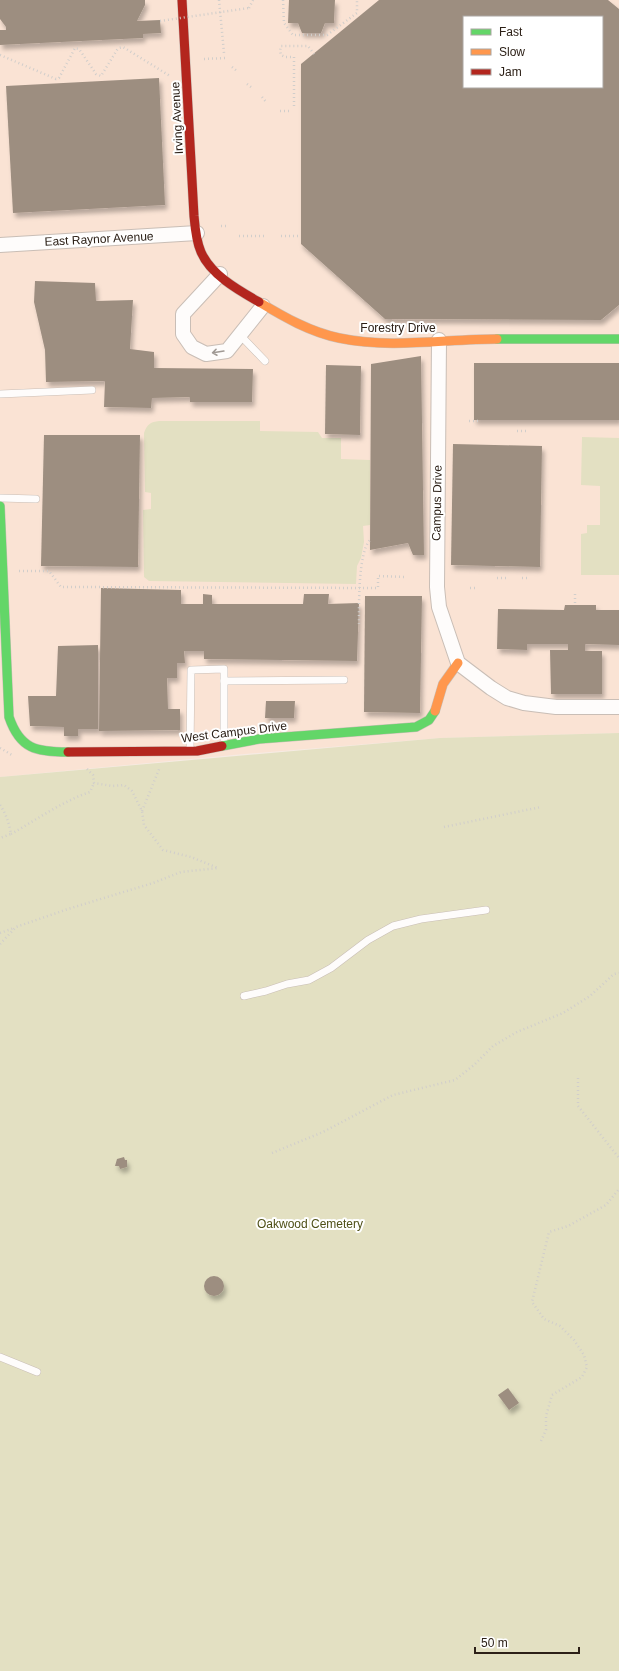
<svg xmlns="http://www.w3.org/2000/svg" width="619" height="1671" font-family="Arial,sans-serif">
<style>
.built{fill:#fae3d4;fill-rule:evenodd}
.green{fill:#e3e0c2}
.building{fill:#9d8e80;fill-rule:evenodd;filter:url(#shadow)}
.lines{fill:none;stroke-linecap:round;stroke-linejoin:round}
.lane-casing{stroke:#c9beb6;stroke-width:8}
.street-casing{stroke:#c9beb6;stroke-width:16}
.fast-casing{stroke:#c9beb6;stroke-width:10}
.slow-casing{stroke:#c9beb6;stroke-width:10}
.jam-casing{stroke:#c9beb6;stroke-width:10}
.path{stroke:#d1cecb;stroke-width:2.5;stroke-dasharray:1 3;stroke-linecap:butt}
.lane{stroke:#fefcfb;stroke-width:7}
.street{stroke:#fefcfb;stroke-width:14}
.fast{stroke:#63d668;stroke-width:9}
.slow{stroke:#ff974d;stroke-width:9}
.jam{stroke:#b3261e;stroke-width:9}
.path-bridge{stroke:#d1cecb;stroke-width:2.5;stroke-dasharray:1 3;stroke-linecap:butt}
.oneway{stroke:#a09994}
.labels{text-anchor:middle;stroke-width:4;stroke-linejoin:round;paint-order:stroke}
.street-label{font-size:12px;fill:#2c2017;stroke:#fff}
.park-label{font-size:12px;fill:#4e4f16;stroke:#fff}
</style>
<defs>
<filter id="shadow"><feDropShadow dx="2.5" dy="4.5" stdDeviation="2" flood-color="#0004"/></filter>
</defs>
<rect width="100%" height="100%" fill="#f6ebe3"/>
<path class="built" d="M0,0H619V733L440,738L233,755L0,777ZM464,17H602V87H464Z"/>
<g class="green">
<path d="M260,421V431L318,432L322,438H341V459L370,460V525L363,526L364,542L361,558L357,566L356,584L149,581L144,577L143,510L151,509V493L145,492L144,433C147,424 151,422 159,421Z"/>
<path d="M582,437L619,438V575H581V534L587,533V525H600V486L581,485Z"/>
<path d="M619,733V1671H0V777L440,738Z"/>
</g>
<g class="building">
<path d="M0,0H145V5L137,21L160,20L161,33L143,34V38L0,45V30H6V27L0,19Z"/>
<path d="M289,0H335L334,21V23H325L321,33H302L298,23H288Z"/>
<path d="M379,0H608L619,9V305L601,320L385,319L301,244V64ZM464,17H602V87H464Z"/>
<path d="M159,78L165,205L13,213L6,86Z"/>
<path d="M35,281L95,283L96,301L133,300L130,349L154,352V368L253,369L252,402H190V397L152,398L151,408L104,407L105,381L46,382L45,350L34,302Z"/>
<path d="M421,356L424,555H413L408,543L370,550L371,364Z"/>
<rect x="474" y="363" width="145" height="57"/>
<path d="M326,365L361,366L360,435L325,434Z"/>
<path d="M44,435H140L138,567L41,566Z"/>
<path d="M453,444L542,446L540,567L451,565Z"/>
<path d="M101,588L181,590V604H203V594L212,595V604H303L304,594H329L328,604L359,603L357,661L204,659V651H184L185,663H177V678H167L168,709H180V730L99,731Z"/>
<path d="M365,596H422L420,713L364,712Z"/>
<path d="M565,605H596V610H619V645L585,644V651H602V694H551L550,650H568V644H527V650L497,649L498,609L564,610Z"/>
<path d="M98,645V729H78V736H64V727L30,726L28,696H56L58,646Z"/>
<path d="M266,701H295L294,718H265Z"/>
<path d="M124,1157L125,1160H127V1167L120,1169L119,1166H115L117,1159Z"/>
<circle cx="214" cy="1286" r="10"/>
<path d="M508,1388L519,1403L509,1410L498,1395Z"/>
</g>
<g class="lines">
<g class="lane-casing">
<g id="lane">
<path d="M240,335L265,361"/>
<path d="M0,394L92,390"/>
<path d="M0,498L36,499"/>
<path d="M224,681L344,680"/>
<path d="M190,751L191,670L224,669V745"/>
<path d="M244,996L266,991L287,984L309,980L331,968L368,940L393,926L421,919L486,910"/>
<path d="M0,1357L37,1372"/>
</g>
</g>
<g class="street-casing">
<g id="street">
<path d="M0,245L197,233"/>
<path d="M220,274L183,314V334L192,347L206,354L227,351L263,306"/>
<path d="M439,340L437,587L439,607L458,663L491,688L507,698L524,703L556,707H619"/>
</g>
</g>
<g class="fast-casing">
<g id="fast">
<path d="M497,339H619"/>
<path d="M0,506L9,717C20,749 36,752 68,752"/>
<path d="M222,746L259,739L416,727L429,720L435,711"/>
</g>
</g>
<g class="slow-casing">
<g id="slow">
<path d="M259,302C284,317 310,332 339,338C391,349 445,339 497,339"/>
<path d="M435,711L443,684L458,663"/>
</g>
</g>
<g class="jam-casing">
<g id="jam">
<path d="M182,0L194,216C195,228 196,241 201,252C211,275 238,290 259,302"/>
<path d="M68,752L197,751L222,746"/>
</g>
</g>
<g class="path">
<path d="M219,0L224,53"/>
<path d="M283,0L284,23L293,35H327L357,13V0"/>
<path d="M249,8L253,0"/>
<path d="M0,55L56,79L59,78L75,48L79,49L96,74L101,76L117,50L119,48L123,47L170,76"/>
<path d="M204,59L225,58"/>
<path d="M232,67L237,71"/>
<path d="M247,84L251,87"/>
<path d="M262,97L267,103"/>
<path d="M294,106V57H285L281,55L280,51L281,46H308L314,54"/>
<path d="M280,111H289"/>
<path d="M221,226H227"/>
<path d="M239,236H267"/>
<path d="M281,236H301"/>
<path d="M469,421H478"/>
<path d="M517,431H528"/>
<path d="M19,571H49L61,587L378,588V576L406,577"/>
<path d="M497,578H506"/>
<path d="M522,578H530"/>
<path d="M470,588H476"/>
<path d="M575,594V605"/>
<path d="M359,624C359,605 358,553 370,540"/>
<path d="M0,748L12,755"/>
<path d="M87,769L93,775L94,783L112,786L124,785L132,791L142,811L144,825L163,850L191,857L218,868"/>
<path d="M0,805C6,814 9,823 11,834L0,838"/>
<path d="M142,811L160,767"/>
<path d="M444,827L541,807"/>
<path d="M11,834C36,820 63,801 90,792L94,783"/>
<path d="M0,933L14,928"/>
<path d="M0,944L16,927L68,909L153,883L181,872L218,868"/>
<path d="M578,1078V1106L619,1158"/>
<path d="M272,1153L323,1132L393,1095L455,1080L474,1065L493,1046L517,1032L563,1013L590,996L614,974L619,973"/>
<path d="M541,1441L546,1430V1416L552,1395L582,1377L587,1367L584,1355L574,1340L560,1326L544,1319L532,1302L549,1232L568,1226L606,1205L619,1189"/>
</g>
<use href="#lane" class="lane"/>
<use href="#street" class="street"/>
<use href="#fast" class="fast"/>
<use href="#slow" class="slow"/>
<use href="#jam" class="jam"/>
<path class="path-bridge" d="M160,21L249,8"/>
</g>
<defs><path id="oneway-shaft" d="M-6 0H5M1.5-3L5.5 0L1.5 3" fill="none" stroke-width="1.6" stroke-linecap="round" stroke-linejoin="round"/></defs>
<use class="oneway" href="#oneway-shaft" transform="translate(218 352) rotate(171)"/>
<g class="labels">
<g class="street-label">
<text transform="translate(177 118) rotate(-93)" y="4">Irving Avenue</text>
<text transform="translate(99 239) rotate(-3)" y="4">East Raynor Avenue</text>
<text x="398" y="332">Forestry Drive</text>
<text transform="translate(437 503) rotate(-89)" y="4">Campus Drive</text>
<text transform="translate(234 732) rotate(-7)" y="4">West Campus Drive</text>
</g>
<g class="park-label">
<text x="310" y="1228">Oakwood Cemetery</text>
</g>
</g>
<rect x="463" y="16" width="140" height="72" fill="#ffffff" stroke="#aba6a2"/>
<rect x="471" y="29" width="20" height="6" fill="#63d668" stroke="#aba6a2"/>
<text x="499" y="36" font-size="12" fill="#2c2017">Fast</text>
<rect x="471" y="49" width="20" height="6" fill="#ff974d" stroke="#aba6a2"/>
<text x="499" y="56" font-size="12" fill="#2c2017">Slow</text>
<rect x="471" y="69" width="20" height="6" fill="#b3261e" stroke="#aba6a2"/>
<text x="499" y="76" font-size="12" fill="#2c2017">Jam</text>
<path d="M475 1647v6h104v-6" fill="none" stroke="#2c2017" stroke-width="2"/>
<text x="481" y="1647" font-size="12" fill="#2c2017" stroke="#ffffff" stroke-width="3" paint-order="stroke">50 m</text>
</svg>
